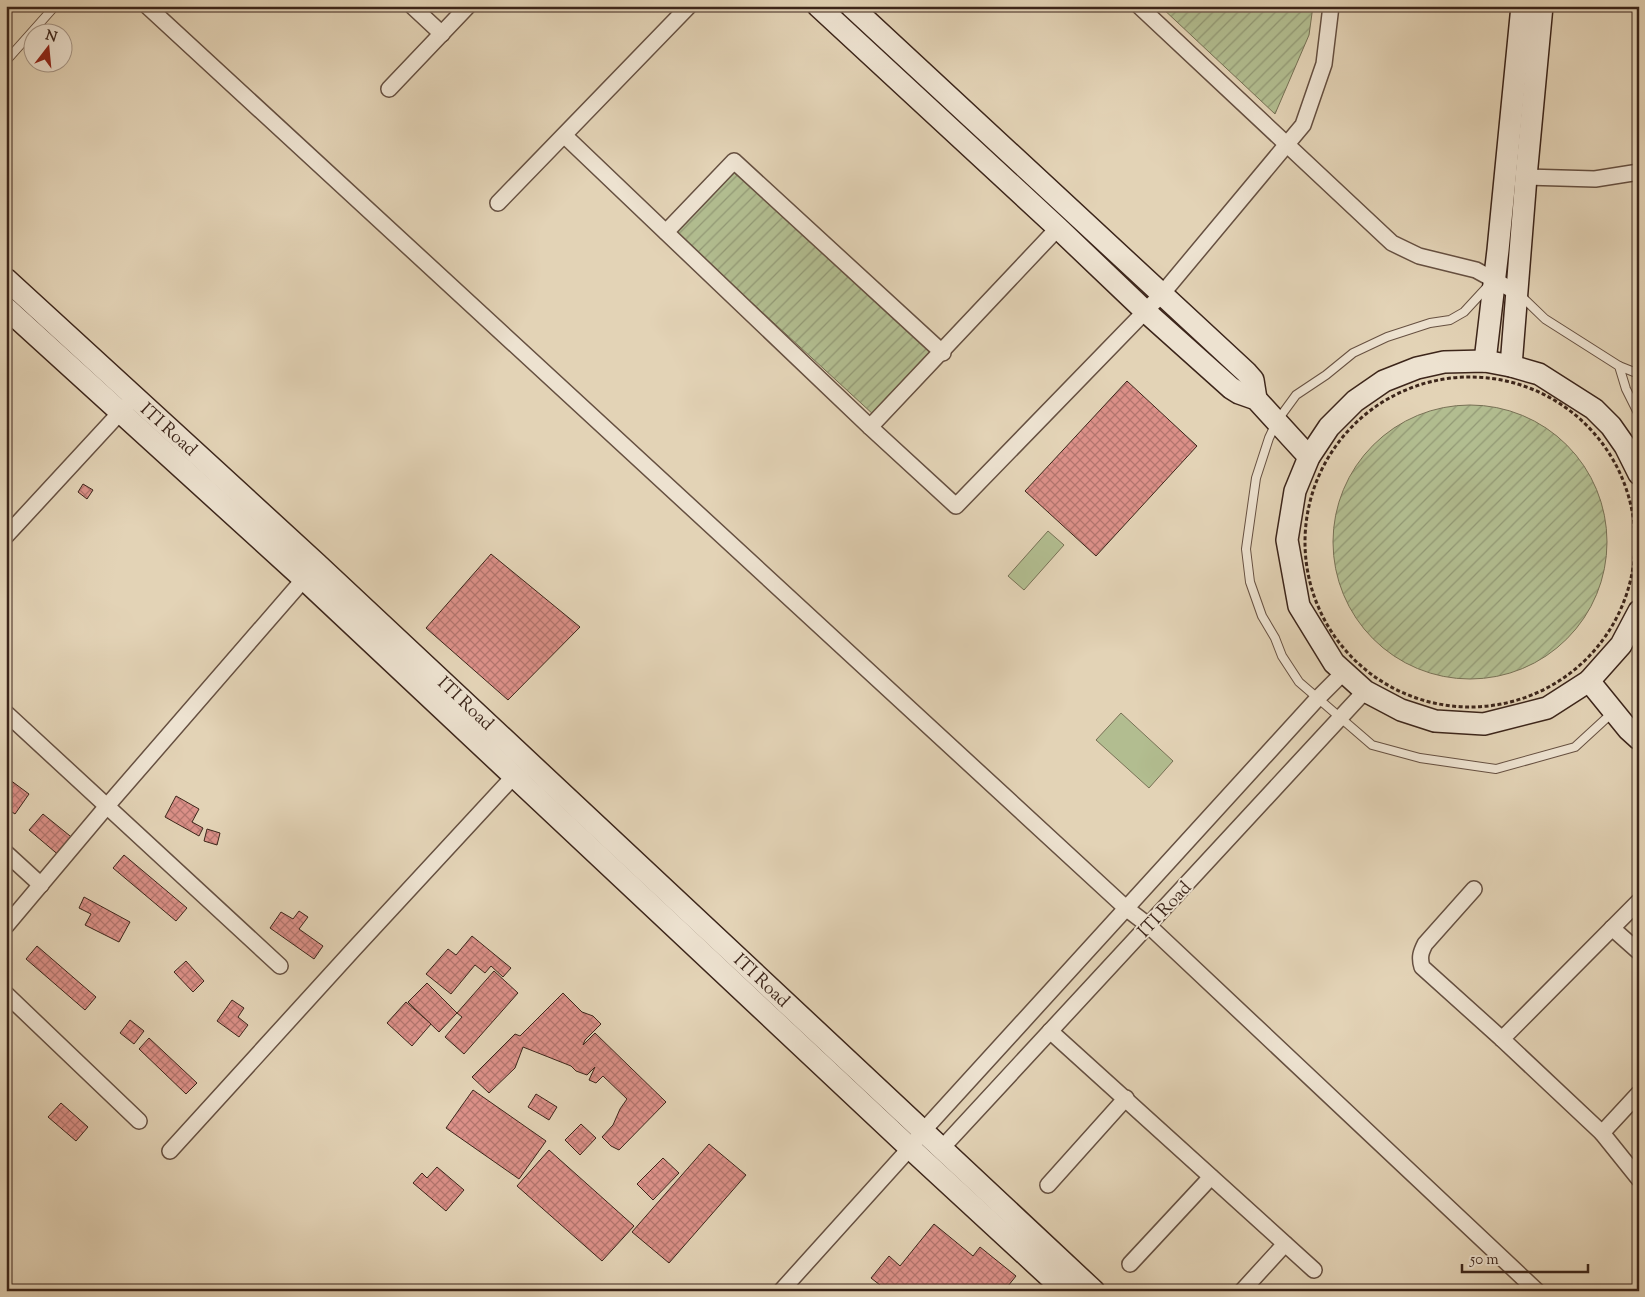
<svg xmlns="http://www.w3.org/2000/svg" width="1645" height="1297" font-family="'Sorts Mill Goudy',serif">
<style>
.garden{fill:url(#garden-furrows);stroke:#777155}
.pitch{fill:#b2bd90;stroke:#777155}
.building{fill:url(#building-cross-hatch);stroke:#3c251a}
.lines{fill:none;stroke-linecap:round;stroke-linejoin:round}
.lane-casing{stroke:#665041;stroke-width:10}
.street-casing{stroke:#665041;stroke-width:18}
.secondary-casing{stroke:#3c251a;stroke-width:24}
.path{stroke:#3c251a;stroke-width:3;stroke-dasharray:4 2.5;stroke-linecap:butt}
.lane{stroke:#ede2d0;stroke-width:8}
.street{stroke:#ede2d0;stroke-width:15}
.secondary{stroke:#ede2d0;stroke-width:21}
.labels{text-anchor:middle;stroke-width:4;stroke-linejoin:round;paint-order:stroke}
.street-label{font-size:18px;fill:#3c251a;stroke:#ede2d0}
</style>
<defs>
<pattern id="garden-furrows" width="10" height="10" patternUnits="userSpaceOnUse" patternTransform="scale(1.25)"><rect width="10" height="10" fill="#b2bd90"/><path d="M-1 1l2-2M0 10L10 0M9 11l2-2" fill="none" stroke="#929975"/></pattern>
<pattern id="building-cross-hatch" width="8" height="8" patternUnits="userSpaceOnUse" patternTransform="scale(1.25)"><rect width="8" height="8" fill="#db9088"/><path d="M0 0l8 8M0 8l8-8" fill="none" stroke="#b3756e"/></pattern>
</defs>
<rect width="100%" height="100%" fill="#e3d3b6"/>
<filter id="stains"><feTurbulence type="fractalNoise" baseFrequency=".004" numOctaves="4"/><feColorMatrix values="0 0 0 0 .2 0 0 0 0 .09 0 0 0 0 .02 0 0 0 .5 -.17"/></filter>
<radialGradient id="worn" r=".72"><stop offset=".6" stop-color="#630" stop-opacity="0"/><stop offset="1" stop-color="#630" stop-opacity=".3"/></radialGradient>
<g class="garden">
<path d="M1160,6H1313L1309,35L1275,114Z"/>
<path d="M732,169L932,354L875,416L674,231Z"/>
<circle cx="1470" cy="542" r="137"/>
</g>
<g class="pitch">
<path d="M1048,531L1064,545L1024,590L1008,576Z"/>
<path d="M1121,713L1173,761L1149,788L1096,740Z"/>
</g>
<g class="building">
<path d="M1127,381L1197,446L1096,556L1025,491Z"/>
<path d="M83,484L93,490L87,499L78,492Z"/>
<path d="M491,554L580,627L508,700L426,628Z"/>
<path d="M6,777L29,794L15,814L6,808Z"/>
<path d="M176,796L199,809L192,822L203,828L199,836L165,817Z"/>
<path d="M43,814L75,840L61,857L29,830Z"/>
<path d="M207,829L220,833L217,845L204,841Z"/>
<path d="M124,855L187,908L176,921L113,868Z"/>
<path d="M84,897L130,922L119,942L85,925L91,914L79,908Z"/>
<path d="M299,911L308,917L299,929L323,946L314,959L270,928L281,912L293,919Z"/>
<path d="M472,936L511,968L503,977L491,966L485,973L475,965L451,994L426,974L448,949L456,955Z"/>
<path d="M37,946L96,997L85,1010L26,959Z"/>
<path d="M186,961L204,981L193,992L174,972Z"/>
<path d="M494,971L518,993L464,1054L445,1037L462,1017L457,1013Z"/>
<path d="M427,983L457,1013L439,1032L408,1002Z"/>
<path d="M563,993L582,1012L593,1016L601,1024L585,1040L583,1045L595,1033L666,1102L619,1150L611,1146L602,1137L613,1125L620,1109L627,1099L603,1076L596,1083L589,1080L595,1067L587,1075L576,1071L571,1066L523,1047L515,1068L489,1093L472,1077L515,1034L520,1036Z"/>
<path d="M232,1000L244,1008L238,1017L248,1025L239,1037L217,1021Z"/>
<path d="M406,1002L431,1024L412,1046L387,1023Z"/>
<path d="M130,1020L144,1031L134,1044L120,1033Z"/>
<path d="M149,1038L197,1083L186,1094L139,1049Z"/>
<path d="M473,1090L546,1141L519,1179L446,1128Z"/>
<path d="M536,1094L557,1107L549,1120L528,1107Z"/>
<path d="M61,1103L88,1127L76,1141L48,1117Z"/>
<path d="M581,1124L596,1138L580,1155L565,1140Z"/>
<path d="M709,1144L746,1175L669,1263L632,1232Z"/>
<path d="M549,1150L634,1226L602,1261L517,1186Z"/>
<path d="M663,1158L679,1173L653,1200L637,1184Z"/>
<path d="M437,1167L464,1190L446,1211L413,1183L422,1173L427,1178Z"/>
<path d="M934,1224L973,1256L980,1247L1016,1276L1004,1291H884L885,1289L871,1278L889,1256L900,1266Z"/>
</g>
<g class="lines">
<g class="lane-casing">
<g id="lane">
<path d="M6,61L55,6"/>
<path d="M1488,286L1464,312L1450,320L1430,323L1387,337L1353,353L1326,375L1296,395L1277,421L1269,438L1256,478L1246,549L1250,582L1262,616L1275,638L1282,656L1299,682L1372,745L1420,758L1496,769L1575,747L1612,713"/>
<path d="M1519,294L1545,319L1619,366L1626,389L1639,415"/>
<path d="M1619,366L1639,374"/>
</g>
</g>
<g class="street-casing">
<g id="street">
<path d="M147,6L1127,909L1148,925L1537,1291"/>
<path d="M412,6L442,34"/>
<path d="M1139,6L1392,243L1419,256L1476,270L1518,293"/>
<path d="M389,89L468,6"/>
<path d="M565,136L870,427L956,506L1162,294L1303,125L1324,64L1331,6"/>
<path d="M1526,177L1595,179L1639,172"/>
<path d="M498,203L689,6"/>
<path d="M666,232L734,161L943,353"/>
<path d="M870,427L1058,228"/>
<path d="M6,536L127,405"/>
<path d="M6,713L280,966"/>
<path d="M6,853L41,885"/>
<path d="M1474,889L1425,944C1421,952 1419,957 1422,967L1502,1039"/>
<path d="M1639,901L1502,1039L1602,1133L1639,1093"/>
<path d="M6,926L107,806L304,579"/>
<path d="M1612,928L1639,952"/>
<path d="M6,994L139,1121"/>
<path d="M1050,1031L1314,1270"/>
<path d="M1602,1133L1639,1179"/>
<path d="M942,1148L1365,691"/>
<path d="M170,1151L353,950L514,776"/>
<path d="M1048,1185L1126,1098"/>
<path d="M1130,1264L1211,1177"/>
<path d="M781,1291L910,1148L923,1131L1317,699L1343,673"/>
<path d="M1242,1291L1285,1244"/>
</g>
</g>
<g class="secondary-casing">
<g id="secondary">
<path d="M818,6L1058,228L1145,311L1231,388L1239,393L1256,399L1309,457"/>
<path d="M851,6L1246,372L1253,380L1256,399"/>
<path d="M6,279L317,564L1094,1291"/>
<path d="M6,308L304,579L910,1148L1065,1291"/>
<path d="M1485,361L1498,250L1522,6"/>
<path d="M1511,366L1526,177L1542,6"/>
<path d="M1639,474L1625,446L1611,426L1594,409L1539,374L1511,366L1485,361L1444,362L1417,368L1384,381L1355,401L1329,427L1309,457L1295,491L1287,540L1299,606L1334,663L1365,691L1401,710L1435,721L1484,724L1547,708L1589,681L1621,645L1639,611"/>
<path d="M1589,681L1628,729L1639,739"/>
</g>
</g>
<circle class="path" cx="1470" cy="542" r="165"/>
<use href="#lane" class="lane"/>
<use href="#street" class="street"/>
<use href="#secondary" class="secondary"/>
</g>
<g class="labels">
<g class="street-label">
<text transform="translate(169 429) rotate(42)" y="6">ITI Road</text>
<text transform="translate(466 703) rotate(43)" y="6">ITI Road</text>
<text transform="translate(1164 909) rotate(-47)" y="6">ITI Road</text>
<text transform="translate(762 980) rotate(43)" y="6">ITI Road</text>
</g>
</g>
<rect width="1645" height="1297" fill="none" stroke="#e3d3b6" stroke-width="25"/>
<rect x="8" y="8" width="1630" height="1282" fill="none" stroke="#3c251a" stroke-width="2.5"/>
<rect x="12" y="12" width="1620" height="1272" fill="none" stroke="#3c251a"/>
<g transform="translate(48 48) rotate(16)"><circle r="24" fill="#ede2d0" stroke="#a69687"/>
<path d="M0-4L9 19L0 12L-9 19Z" fill="#8f2418"/>
<text y="-8" font-size="14" font-weight="bold" text-anchor="middle" fill="#3c251a">N</text>
</g>
<path d="M1462 1264v8h126v-8" fill="none" stroke="#3c251a" stroke-width="2.5"/>
<text x="1470" y="1264" font-size="15" fill="#3c251a" stroke="#ede2d0" stroke-width="4" paint-order="stroke">50 m</text>
<rect width="100%" height="100%" filter="url(#stains)"/>
<rect width="100%" height="100%" fill="url(#worn)"/>
</svg>
